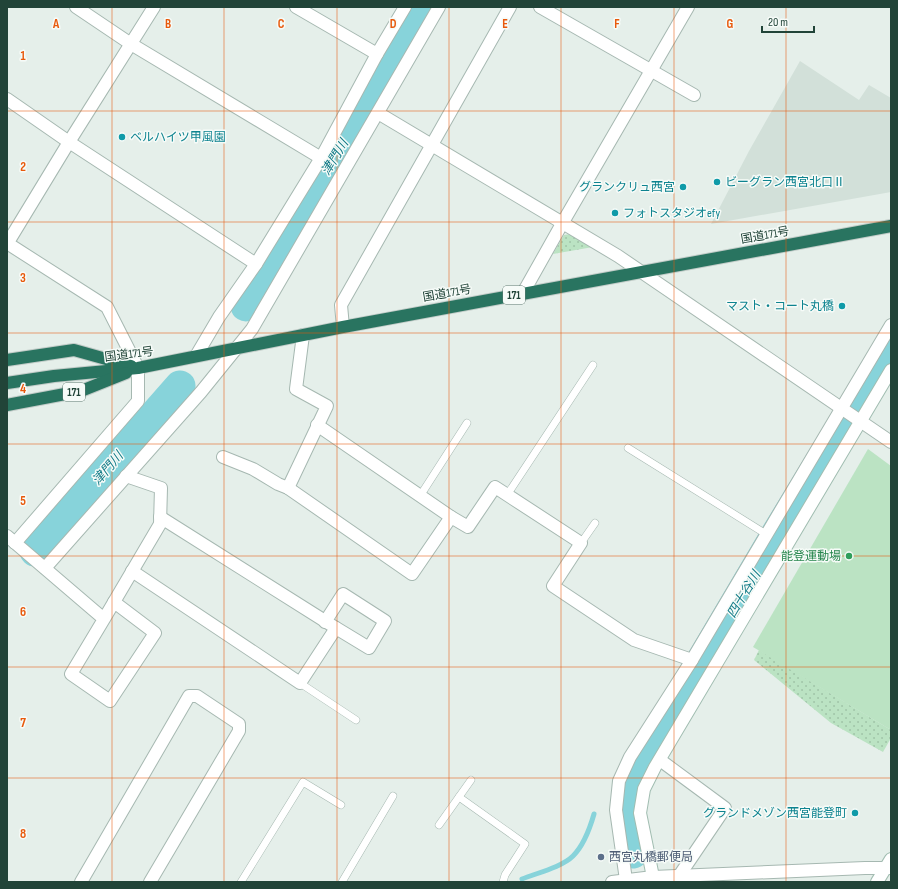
<svg xmlns="http://www.w3.org/2000/svg" width="898" height="889" font-family="'Sofia Sans Condensed','Noto Sans JP',sans-serif">
<style>
.built{fill:#d2e0d9}
.green{fill:url(#green-dots)}
.pitch{fill:#bbe3c3}
.lines{fill:none;stroke-linecap:round;stroke-linejoin:round}
.stream{stroke:#87d3da;stroke-width:5}
.river{stroke:#87d3da;stroke-width:31}
.lane-casing{stroke:#a6b8b1;stroke-width:8}
.street-casing{stroke:#a6b8b1;stroke-width:14}
.secondary-casing{stroke:#a1bdb1;stroke-width:14}
.highway-casing{stroke:#c1cbc7;stroke-width:14}
.lane{stroke:#fff;stroke-width:7}
.street{stroke:#fff;stroke-width:12}
.secondary{stroke:#fff;stroke-width:12}
.highway{stroke:#297460;stroke-width:12}
.grid{fill:none;stroke:#e8590c;stroke-width:1;stroke-opacity:0.55}
.culture-dot{fill:#0f9aa8;stroke:#f6fbf8;stroke-width:1.5}
.leisure-dot{fill:#2e9e5b;stroke:#f6fbf8;stroke-width:1.5}
.service-dot{fill:#5c6f8a;stroke:#f6fbf8;stroke-width:1.5}
.labels{text-anchor:middle;stroke-width:3;stroke-linejoin:round;paint-order:stroke}
.shield{fill:#f6fbf8;stroke:#617b72;stroke-width:1}
.shield-label{font-size:11px;font-weight:bold;fill:#214438}
.culture-label{font-size:12px;fill:#0d838f;stroke:#f6fbf8;text-anchor:start}
.street-label{font-size:12px;fill:#214438;stroke:#f6fbf8}
.leisure-label{font-size:12px;fill:#27864d;stroke:#f6fbf8;text-anchor:end}
.service-label{font-size:12px;fill:#4e5e75;stroke:#f6fbf8;text-anchor:start}
.water-label{font-size:13px;font-style:italic;fill:#137c88;stroke:#f6fbf8}
.grid-label{font-size:13px;text-anchor:middle;font-weight:bold;fill:#e8590c;stroke:#f6fbf8;stroke-width:3;stroke-linejoin:round;paint-order:stroke}
</style>
<defs>
<pattern id="green-dots" width="8" height="8" patternUnits="userSpaceOnUse"><rect width="8" height="8" fill="#bbe3c3"/><path d="M2 2h.1M6 6h.1" fill="none" stroke="#a0c4a8" stroke-width="1.8" stroke-linecap="round"/></pattern>
</defs>
<rect width="100%" height="100%" fill="#e5efea"/>
<path class="built" d="M800,61L859,100L869,85L891,98V192L711,224L749,151Z"/>
<g class="green">
<path d="M571,234L593,247L553,254L564,235Z"/>
<path d="M759,650L891,730V738L883,752L831,723L754,660Z"/>
</g>
<path class="pitch" d="M868,449L891,466V730L753,647Z"/>
<g class="lines">
<path class="stream" d="M522,879C537,873 562,867 573,856C584,845 590,828 594,814"/>
<g class="river">
<path d="M246,306L265,276L422,7"/>
<path d="M35,551L180,386"/>
<path d="M633,853L627,804L640,765L777,533L891,345"/>
</g>
<g class="lane-casing">
<g id="lane">
<path d="M628,448L766,534"/>
<path d="M507,495L593,365"/>
<path d="M420,496L467,423"/>
<path d="M581,543L595,523"/>
<path d="M300,683L356,720"/>
<path d="M459,797L525,844L505,875L503,882"/>
<path d="M439,825L471,780"/>
<path d="M241,882L303,782L341,805"/>
<path d="M342,882L393,796"/>
</g>
</g>
<g class="street-casing">
<g id="street">
<path d="M76,7L131,44L321,158"/>
<path d="M296,7L377,54"/>
<path d="M540,7L694,95"/>
<path d="M7,99L69,142L256,264"/>
<path d="M378,113L618,256L891,442"/>
<path d="M7,243L107,307L138,368V401L15,543"/>
<path d="M7,244L69,142L154,7"/>
<path d="M523,293L563,222L688,7"/>
<path d="M343,327L341,305L510,7"/>
<path d="M196,356L219,317L256,264L321,158L377,54L405,7"/>
<path d="M317,425L451,517L468,527L495,487L581,543L553,586L634,640L692,660"/>
<path d="M223,457L253,469L278,484L288,488L412,574L451,517"/>
<path d="M288,488L327,406L296,389L303,335"/>
<path d="M7,536L104,619L71,674L110,701L155,633L114,602L104,619"/>
<path d="M45,568L201,392L252,329L439,7"/>
<path d="M132,571L300,683L336,628L160,517"/>
<path d="M114,602L160,524L161,488L126,476"/>
<path d="M325,622L343,594L385,621L369,648L336,628"/>
<path d="M660,760L725,808L679,876"/>
<path d="M626,880L616,810L619,781L630,757L692,660L891,325"/>
<path d="M81,882L189,696H197L239,724V731L150,882"/>
<path d="M612,882L653,877L865,868H891"/>
</g>
</g>
<g class="secondary-casing">
<g id="secondary">
<path d="M653,877L640,813L644,789L655,767L891,370"/>
<path d="M877,882L891,859"/>
</g>
</g>
<g class="highway-casing">
<g id="highway">
<path d="M7,360L74,350L131,366"/>
<path d="M7,383L54,376L138,368L343,327L891,226"/>
<path d="M7,405L81,391L126,373"/>
</g>
</g>
<use href="#lane" class="lane"/>
<use href="#street" class="street"/>
<use href="#secondary" class="secondary"/>
<use href="#highway" class="highway"/>
</g>
<path class="grid" d="M112,7V882M224,7V882M337,7V882M449,7V882M561,7V882M674,7V882M786,7V882M7,111H891M7,222H891M7,333H891M7,444H891M7,556H891M7,667H891M7,778H891"/>
<g class="culture-dot">
<circle cx="122" cy="137" r="4"/>
<circle cx="717" cy="182" r="4"/>
<circle cx="683" cy="187" r="4"/>
<circle cx="615" cy="213" r="4"/>
<circle cx="842" cy="306" r="4"/>
<circle cx="855" cy="813" r="4"/>
</g>
<circle class="leisure-dot" cx="849" cy="556" r="4"/>
<circle class="service-dot" cx="601" cy="857" r="4"/>
<g class="labels">
<g class="shield">
<rect x="503" y="286" width="22" height="18" rx="3"/>
<rect x="63" y="383" width="22" height="18" rx="3"/>
</g>
<g class="shield-label">
<text x="514" y="299">171</text>
<text x="74" y="396">171</text>
</g>
<g class="culture-label">
<text x="130" y="141">ベルハイツ甲風園</text>
<text x="725" y="186">ビーグラン西宮北口Ⅱ</text>
<text x="675" y="191" text-anchor="end">グランクリュ西宮</text>
<text x="623" y="217">フォトスタジオefy</text>
<text x="834" y="310" text-anchor="end">マスト・コート丸橋</text>
<text x="847" y="817" text-anchor="end">グランドメゾン西宮能登町</text>
</g>
<g class="street-label">
<text transform="translate(765 235) rotate(-10)" y="4">国道171号</text>
<text transform="translate(447 293) rotate(-10)" y="4">国道171号</text>
<text transform="translate(129 354) rotate(-7)" y="4">国道171号</text>
</g>
<g class="leisure-label">
<text x="841" y="560">能登運動場</text>
</g>
<g class="service-label">
<text x="609" y="861">西宮丸橋郵便局</text>
</g>
<g class="water-label">
<text transform="translate(334 157) rotate(-59)" y="5">津門川</text>
<text transform="translate(107 468) rotate(-49)" y="5">津門川</text>
<text transform="translate(743 594) rotate(-59)" y="5">四十谷川</text>
</g>
</g>
<g class="grid-label">
<text x="56" y="28">A</text>
<text x="168" y="28">B</text>
<text x="281" y="28">C</text>
<text x="393" y="28">D</text>
<text x="505" y="28">E</text>
<text x="617" y="28">F</text>
<text x="730" y="28">G</text>
<text x="23" y="60">1</text>
<text x="23" y="171">2</text>
<text x="23" y="282">3</text>
<text x="23" y="393">4</text>
<text x="23" y="505">5</text>
<text x="23" y="616">6</text>
<text x="23" y="727">7</text>
<text x="23" y="838">8</text>
</g>
<rect width="898" height="889" fill="none" stroke="#214438" stroke-width="16"/>
<path d="M762 26v6h52v-6" fill="none" stroke="#214438" stroke-width="2"/>
<text x="768" y="26" font-size="12" fill="#214438" stroke="#f6fbf8" stroke-width="3" paint-order="stroke">20 m</text>
</svg>
